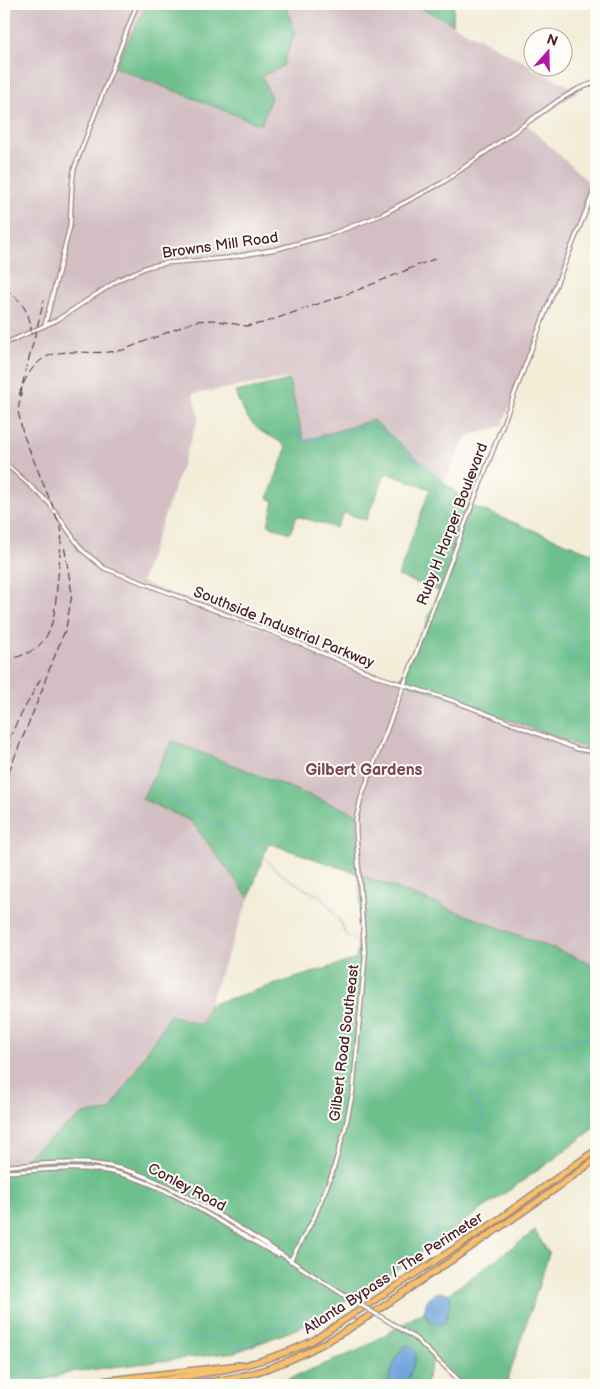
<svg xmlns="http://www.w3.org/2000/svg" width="600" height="1389" font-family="'Balsamiq Sans',sans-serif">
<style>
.industrial{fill:#d2bec3}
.forest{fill:#6dc08c;stroke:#5c705c}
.water{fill:#6ca1d9;stroke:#5b6082}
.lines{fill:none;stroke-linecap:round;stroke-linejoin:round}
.stream{stroke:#6ca1d9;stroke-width:1}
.minor-casing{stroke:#9e8682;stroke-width:5.5}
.highway-casing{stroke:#9e8682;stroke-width:8}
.minor{stroke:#fff;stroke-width:3}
.highway{stroke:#f7c06b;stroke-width:5}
.rail{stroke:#4a1f2b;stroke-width:1;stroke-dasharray:8 4;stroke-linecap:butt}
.minor-bridge-casing{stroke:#9e8682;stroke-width:5.5;stroke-linecap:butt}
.minor-bridge{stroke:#fff;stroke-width:3}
.labels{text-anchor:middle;stroke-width:4;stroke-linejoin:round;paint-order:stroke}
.street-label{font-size:15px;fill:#4a1f2b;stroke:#fdfcf7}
.neighbourhood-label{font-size:16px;font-weight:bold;fill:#7c4858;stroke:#fdfcf7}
</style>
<rect width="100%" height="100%" fill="#fdfcf7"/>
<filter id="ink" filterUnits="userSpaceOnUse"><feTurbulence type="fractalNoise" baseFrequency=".02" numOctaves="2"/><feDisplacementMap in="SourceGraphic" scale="10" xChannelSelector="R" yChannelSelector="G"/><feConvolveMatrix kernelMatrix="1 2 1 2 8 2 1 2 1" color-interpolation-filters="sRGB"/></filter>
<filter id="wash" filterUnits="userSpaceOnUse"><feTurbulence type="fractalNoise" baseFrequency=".0096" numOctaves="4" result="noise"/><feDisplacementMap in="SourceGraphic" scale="20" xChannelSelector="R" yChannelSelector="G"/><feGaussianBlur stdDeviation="1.12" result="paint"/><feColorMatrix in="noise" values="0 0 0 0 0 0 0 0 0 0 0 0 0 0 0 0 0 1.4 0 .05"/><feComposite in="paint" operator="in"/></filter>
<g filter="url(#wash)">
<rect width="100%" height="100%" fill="#f3edd8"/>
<path class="industrial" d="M5,4H148L114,66L262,76L286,4H413L532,66V68L579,91L555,107L525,123L594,187L558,286L502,426L466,436L444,482L373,420L304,441L288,378L193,394L199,417L141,582L231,615L328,657L400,680L592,750L596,749V965L359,874L357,814L143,799L191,821L249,898L201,1025L170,1015L110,1111L83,1114L4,1174Z"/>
<g class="forest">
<path d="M148,4H194L208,8L223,4H286L285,5L295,33L283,66L262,76L271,97L261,125L114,67Z"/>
<path d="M413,4H454L453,24Z"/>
<path d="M289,380L304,441L373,420L470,505L596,555V749L592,750L400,680L425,627L439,591L398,576L430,489L386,473L366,520L344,513L336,528L297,516L290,533L268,525L274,501L268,498L286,449C281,439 266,436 258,429C246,419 240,405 235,392L278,383Z"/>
<path d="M172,741L357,814L359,874L596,965V1127L554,1159L418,1254L307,1325L236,1352L72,1372L26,1385H4V1174L83,1114L110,1111L170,1015L201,1025L209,1005L356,959C361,930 361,903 359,874L268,843L249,898L191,821L142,799Z"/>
<path d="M535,1231L549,1254L506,1385H464L434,1357L425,1385H269L278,1383L359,1350L425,1311Z"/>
</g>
<g class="water">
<path d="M438,1292L447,1293L451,1298L445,1323L440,1325L430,1321L424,1313L427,1299Z"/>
<path d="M404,1346H410L416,1352V1358L406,1385H387L395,1360Z"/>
</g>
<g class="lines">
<g class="stream">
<path d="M278,440L298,430L301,440L310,441L322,435H336L372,426L380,430L407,455L432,466L438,473L434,486L451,534L450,553"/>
<path d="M459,560L471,570L496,582L507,591L520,596L534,608L546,614L554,626L566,631C570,637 570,641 571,647C572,657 589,657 596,662"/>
<path d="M172,791L173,799L181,804L259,846L262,848L265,859L277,871L303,888L322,897L341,923L345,934L361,945"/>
<path d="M372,952C388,964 393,962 402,982C421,991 439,990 439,1016L453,1023L455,1039L458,1043L464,1048L480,1051L483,1054L488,1057L501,1052L508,1056"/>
<path d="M4,1380L48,1360L61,1350L57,1344L58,1339L61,1336L72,1316L114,1325L124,1335L160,1344H171L181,1334L193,1340L219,1336L225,1338L234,1347L240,1348L262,1341L270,1327C293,1333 284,1320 301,1314L311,1318L338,1307L407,1263L426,1246L434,1230L438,1212L446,1209L479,1134V1128L483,1119V1115L468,1087C468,1079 471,1075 477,1070L487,1071L491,1070L501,1058L515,1055L536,1043H565L578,1038L590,1039L596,1032"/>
</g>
</g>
</g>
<g filter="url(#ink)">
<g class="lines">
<g class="minor-casing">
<g id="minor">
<path d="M45,325L70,226L72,185L74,169L137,4"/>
<path d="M4,344L57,320L120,279L147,267L166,263L227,258L277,249L329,235L381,215L442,183L559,100L578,89L596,82"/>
<path d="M4,462L49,503L82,550L104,568L277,634L379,677L454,701L577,749L596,752"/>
<path d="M4,1166C39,1165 74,1159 110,1166C147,1173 177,1191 210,1210C257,1237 301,1268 347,1297"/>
<path d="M4,1172C38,1171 72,1166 107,1171C164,1180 226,1228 278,1255"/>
<path d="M290,1261L314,1218L332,1174L345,1129L353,1091L365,958L356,831V819L361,798L550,300L596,186"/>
<path d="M388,1321L415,1338L464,1385"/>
</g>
</g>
<g class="highway-casing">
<g id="highway">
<path d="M65,1385L239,1365"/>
<path d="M125,1385C189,1376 253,1370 312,1341L492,1224L596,1150"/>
<path d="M183,1385C213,1381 243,1378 272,1367C328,1347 376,1311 425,1278C483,1239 541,1201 596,1159"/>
<path d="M212,1385L222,1383"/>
</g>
</g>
<use href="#minor" class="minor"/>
<use href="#highway" class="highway"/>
<g class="rail">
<path d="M406,270L437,258"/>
<path d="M4,289C22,298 33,317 31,338"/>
<path d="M19,395C41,332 75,360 123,350L196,321L213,320L246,326L263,323L353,292L412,268"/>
<path d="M4,660C50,652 54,628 57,587C59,569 60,551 62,533L60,525L23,434L18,411L23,382L44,300"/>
<path d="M4,750L16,724L42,676"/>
<path d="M4,763L11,744"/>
<path d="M4,783L41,693L47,675L66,628L72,594L64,545"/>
</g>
<g class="minor-bridge-casing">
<path id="minor-bridge" d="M347,1297L388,1321"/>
</g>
<use href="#minor-bridge" class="minor-bridge"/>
</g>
</g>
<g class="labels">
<g class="street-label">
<text transform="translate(220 245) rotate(-8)" y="5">Browns Mill Road</text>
<text transform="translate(452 524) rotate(-69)" y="5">Ruby H Harper Boulevard</text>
<text transform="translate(284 627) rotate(22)" y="5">Southside Industrial Parkway</text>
<text transform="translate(344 1043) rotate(-83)" y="5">Gilbert Road Southeast</text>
<text transform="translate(187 1187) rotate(28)" y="5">Conley Road</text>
<text transform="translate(393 1273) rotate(-33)" y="5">Atlanta Bypass / The Perimeter</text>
</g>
<g class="neighbourhood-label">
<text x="364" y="775">Gilbert Gardens</text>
</g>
</g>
<rect width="600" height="1389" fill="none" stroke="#fdfcf7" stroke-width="20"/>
<g transform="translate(548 52) rotate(20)"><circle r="24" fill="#fdfcf7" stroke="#b5a4a5"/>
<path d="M0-4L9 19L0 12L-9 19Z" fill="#b5179e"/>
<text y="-8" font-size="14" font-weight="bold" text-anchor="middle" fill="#4a1f2b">N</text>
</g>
</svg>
